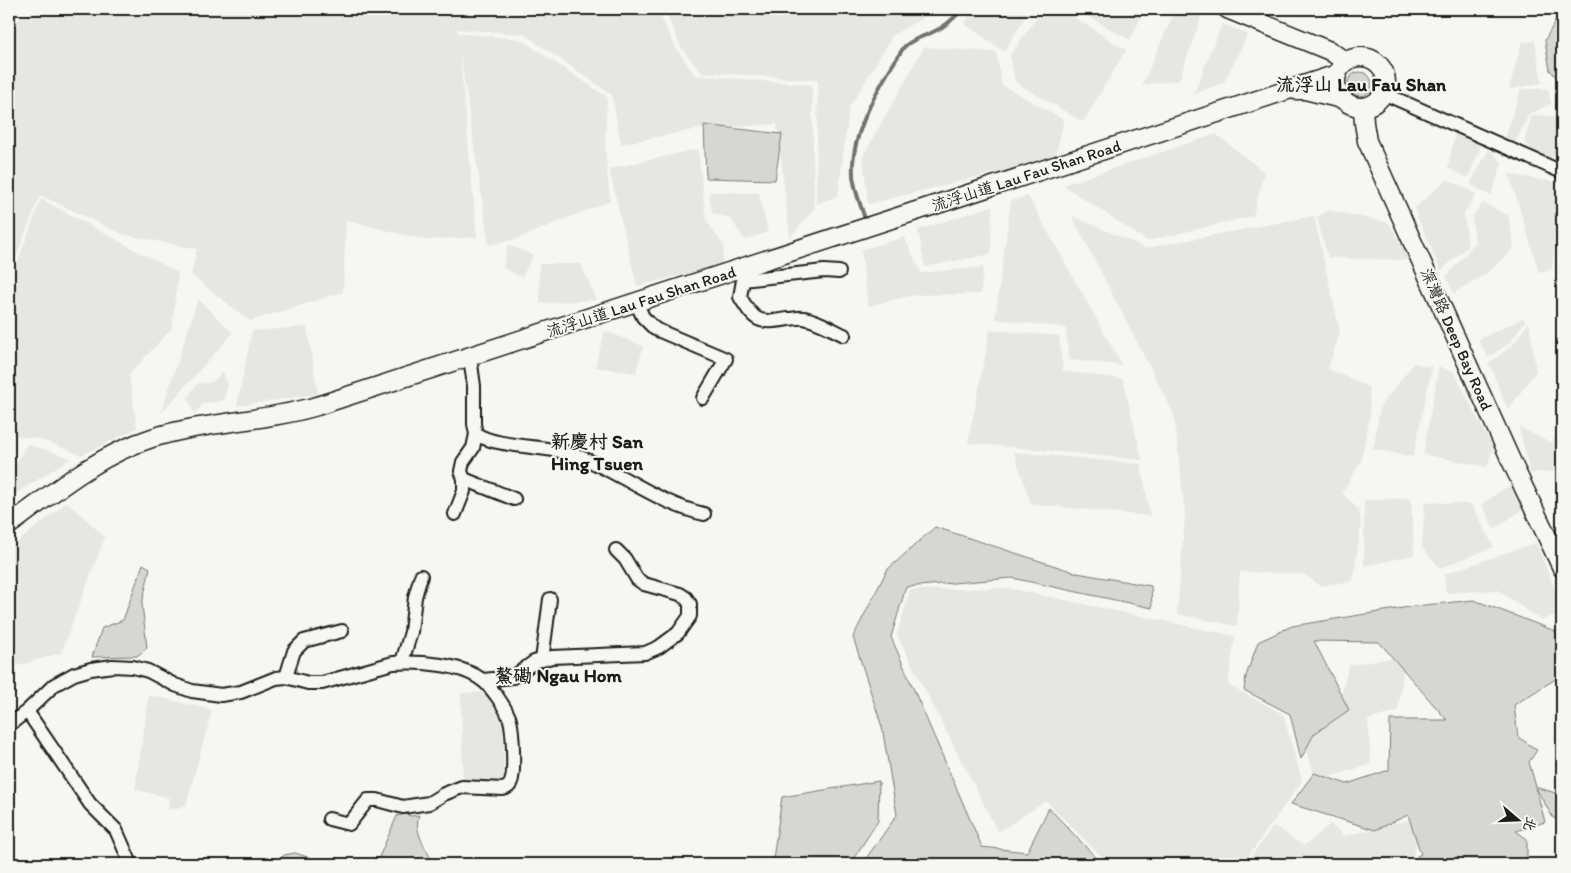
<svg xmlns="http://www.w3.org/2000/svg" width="1571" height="873" font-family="Itim,'LXGW WenKai TC',sans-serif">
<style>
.built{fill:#e6e6e2}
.green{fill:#d6d6d2;stroke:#797977}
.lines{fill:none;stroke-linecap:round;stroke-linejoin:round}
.stream{stroke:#727271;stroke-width:4}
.street-casing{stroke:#1c1c1c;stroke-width:16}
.secondary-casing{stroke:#1c1c1c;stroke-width:21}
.street{stroke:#f6f6f2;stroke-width:12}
.secondary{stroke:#f6f6f2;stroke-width:18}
.labels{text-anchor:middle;stroke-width:4;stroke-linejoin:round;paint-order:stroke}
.street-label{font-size:16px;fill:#1c1c1c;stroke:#f6f6f2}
.quarter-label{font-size:19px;font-weight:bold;fill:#1c1c1c;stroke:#f6f6f2}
</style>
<rect width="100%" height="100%" fill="#f6f6f2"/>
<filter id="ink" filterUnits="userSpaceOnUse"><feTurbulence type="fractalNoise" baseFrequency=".02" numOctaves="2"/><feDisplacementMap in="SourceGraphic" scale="10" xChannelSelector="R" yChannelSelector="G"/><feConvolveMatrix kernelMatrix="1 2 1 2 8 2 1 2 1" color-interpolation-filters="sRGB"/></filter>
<g filter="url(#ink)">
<g class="built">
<path d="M44,9H657L676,48L695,75L812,85L814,209L790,238L777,124L698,129L621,144L612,95L524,34L457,29L458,33L520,39L607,97L605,147L610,201L516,239L489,245L459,46L477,237L425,240L346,220L343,292L250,321L191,275L197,249L122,234L40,195L9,276V23Z"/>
<path d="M664,9H937L893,35L849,108L838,196L816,204L818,80L701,72L682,49Z"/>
<path d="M972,9H1030L1004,52L965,24Z"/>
<path d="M1043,9H1061L1126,50L1083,122L1015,82L1010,55Z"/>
<path d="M1075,9H1145L1130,40Z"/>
<path d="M1175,11L1202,15L1179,80L1142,85Z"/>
<path d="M1222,24L1248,34L1224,82L1193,95Z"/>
<path d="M1535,41L1542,83L1509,89L1522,42Z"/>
<path d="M924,47L996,52L1002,85L1064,120L1055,158L868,204L863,156Z"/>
<path d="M1521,89H1548L1551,104L1529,114L1516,142L1505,138Z"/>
<path d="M1532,115L1562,117V157L1542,158L1524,142Z"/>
<path d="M1455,133L1482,144L1468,178L1448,168Z"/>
<path d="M1216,134L1264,172L1253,216L1147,241L1063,185Z"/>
<path d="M698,149L706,220L724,246L722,265L637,286L609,169Z"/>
<path d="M1489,149L1502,163L1491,196L1470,184Z"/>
<path d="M1509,174L1559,183L1552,269L1539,272Z"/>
<path d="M1447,179L1476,194L1464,214L1468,246L1441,271L1414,209Z"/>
<path d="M709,192L759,193L768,232L745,240L730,218L712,213Z"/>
<path d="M1028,196L1122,365L1069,360L1066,328L995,319L1011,201Z"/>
<path d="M41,199L178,273L172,328L129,375L137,428L82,455L40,439L9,435V285Z"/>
<path d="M1483,203L1508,215L1514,247L1490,271L1454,293L1446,277L1475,243L1472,217Z"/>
<path d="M992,206L991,254L925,267L918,230Z"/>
<path d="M1329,210L1389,223L1410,260L1328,258L1317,217Z"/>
<path d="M1072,216L1146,248L1314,216L1340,332L1328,369L1369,387L1370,415L1361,461L1342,493L1359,510L1361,525L1353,581L1320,586L1304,574L1240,572L1237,626L1177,614L1185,514L1174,414Z"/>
<path d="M904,237L921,273L983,267L981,294L914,295L868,306L861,250Z"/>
<path d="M508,245L533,255L522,277L503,268Z"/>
<path d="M539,264H581L597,300L540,303Z"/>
<path d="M198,299L233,333L161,413Z"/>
<path d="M1523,318L1525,321L1510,343L1488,357L1478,340Z"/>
<path d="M1529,322L1536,371L1508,410L1489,363L1513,345Z"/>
<path d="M307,327L318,394L237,406L252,331Z"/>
<path d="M990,330L1059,336L1063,371L1123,379L1142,460L968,443Z"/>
<path d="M605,331L643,346L636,373L595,367Z"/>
<path d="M1414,363L1432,367L1413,457L1373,449L1380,407Z"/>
<path d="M1439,367L1454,372L1493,448L1487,467L1423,454Z"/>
<path d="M223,372L228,385L223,401L204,403L194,414L188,397L197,384L212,382Z"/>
<path d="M1562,422V471L1530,473L1519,427L1552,443Z"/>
<path d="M27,444L71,458L9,498V476Z"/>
<path d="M1014,452L1141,464L1150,516L1031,504Z"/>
<path d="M1513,483L1522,510L1494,529L1482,504Z"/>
<path d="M1411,498L1414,555L1364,566V500Z"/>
<path d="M67,502L105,537L61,653L9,668V549Z"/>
<path d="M1425,502L1471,504L1494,547L1440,568L1422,547Z"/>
<path d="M1536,543L1562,607V613L1541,620L1498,590L1446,593L1444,574Z"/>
<path d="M1008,588L1235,636L1228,685L1283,714L1302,781L1243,864H1109L1046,801L998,832L897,635L910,590Z"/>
<path d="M1405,656L1398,711L1368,720L1371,764L1317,781L1301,738L1338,708L1349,665Z"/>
<path d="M489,692L503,722L504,785L463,783L461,693Z"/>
<path d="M149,695L212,710L186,805L175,809H168L169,798L135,789Z"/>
<path d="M1409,820L1418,836L1411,864H1245L1274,826L1304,846L1330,824L1344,836Z"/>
</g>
<g class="green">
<path d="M1562,9V84L1550,70L1545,40Z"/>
<circle cx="1360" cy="84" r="12"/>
<path d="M704,125L782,134L775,180L706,178Z"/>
<path d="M935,527L1077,573L1151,586L1152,608L1012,578L906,587L891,637L982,847L1027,852L1049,808L1102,864H865L867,857L897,815L882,727L853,637L887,570Z"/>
<path d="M143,564L150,568L142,604L147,648L137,656L92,657L102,628L123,620Z"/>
<path d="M1474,600L1555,631L1562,641V675L1514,705L1518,737L1537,750L1529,762L1536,787L1562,795V819L1553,818L1536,788L1545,822L1516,831L1527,839V862L1523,864H1421L1417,856L1421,854L1408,815L1375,830L1291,804L1314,773L1347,784L1389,770L1390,720H1447L1379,642L1314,641L1349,710L1314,734L1301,759L1290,714L1244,690L1246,676L1258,642L1292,626L1415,606Z"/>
<path d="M879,781L878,821L850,864H774L773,859L782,797Z"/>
<path d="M405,814L411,816L419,815C413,833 427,848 433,864H376L397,816Z"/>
<path d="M295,853L329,864H276L284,855Z"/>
</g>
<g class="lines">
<path class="stream" d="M864,216C860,203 854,189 853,175C850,133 881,82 904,47C912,39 921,37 931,33C943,28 954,19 962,9"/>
<g class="street-casing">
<g id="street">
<path d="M1383,93L1562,172"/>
<path d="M741,273L743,280L824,271L839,272"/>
<path d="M743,280L740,297C755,322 759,324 788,319C793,319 799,317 804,318C817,320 831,329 844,335"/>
<path d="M636,302L643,317L655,329L726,359L703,398"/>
<path d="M470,357L474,386V424L476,434C496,447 543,446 569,453C616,468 655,503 704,514"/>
<path d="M476,434L473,448L463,462L461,471L464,479L514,499"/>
<path d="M455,514L464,491V479"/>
<path d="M542,660L550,599"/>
<path d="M402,662L411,632L415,597L421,576"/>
<path d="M286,677L294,651L304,641L342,631"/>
<path d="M483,680L513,677L534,662L552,657L645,653L659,647L678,633L690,616V604L686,598L680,594L644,584L637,579L625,559L616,550"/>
<path d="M27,711L90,804L116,830L131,864"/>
<path d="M9,725L27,711L54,685L74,674L91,669L113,666L133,667L148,671L175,685L192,691L221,695L241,692L276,678L286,677L308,683H322L393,663C418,661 462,664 482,680C491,686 505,707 509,717C513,726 515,773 511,782C510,786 507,788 503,789L462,787L444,794L429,803L403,807L377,800H368L349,824L329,819"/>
</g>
</g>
<g class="secondary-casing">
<g id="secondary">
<path d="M1227,9L1330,51L1346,62"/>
<circle cx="1361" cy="82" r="25"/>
<path d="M1295,90H1305L1342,99"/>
<path d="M1363,107L1364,123L1367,141L1514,467L1562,568"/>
<path d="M9,525C54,492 98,455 152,438C206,421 263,422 317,406L1337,74"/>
</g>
</g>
<use href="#street" class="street"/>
<use href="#secondary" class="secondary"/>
</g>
</g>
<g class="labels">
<g class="street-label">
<text transform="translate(1026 175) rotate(-18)" y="6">流浮山道 Lau Fau Shan Road</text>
<text transform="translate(641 301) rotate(-18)" y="6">流浮山道 Lau Fau Shan Road</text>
<text transform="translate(1457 339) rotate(66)" y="6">深灣路 Deep Bay Road</text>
</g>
<g class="quarter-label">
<text x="1361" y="91">流浮山 Lau Fau Shan</text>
<text x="597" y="448">新慶村 San<tspan x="597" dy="22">Hing Tsuen</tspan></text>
<text x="558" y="682">鰲磡 Ngau Hom</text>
</g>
</g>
<rect width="1571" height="873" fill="none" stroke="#f6f6f2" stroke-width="30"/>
<rect x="15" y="15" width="1541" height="843" fill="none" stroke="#1c1c1c" stroke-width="2" filter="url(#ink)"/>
<g transform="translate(1518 820) rotate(109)" stroke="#f6f6f2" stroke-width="4" paint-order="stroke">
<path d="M0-4L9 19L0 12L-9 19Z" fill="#1c1c1c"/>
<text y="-8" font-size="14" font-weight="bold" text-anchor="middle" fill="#1c1c1c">北</text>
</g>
</svg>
